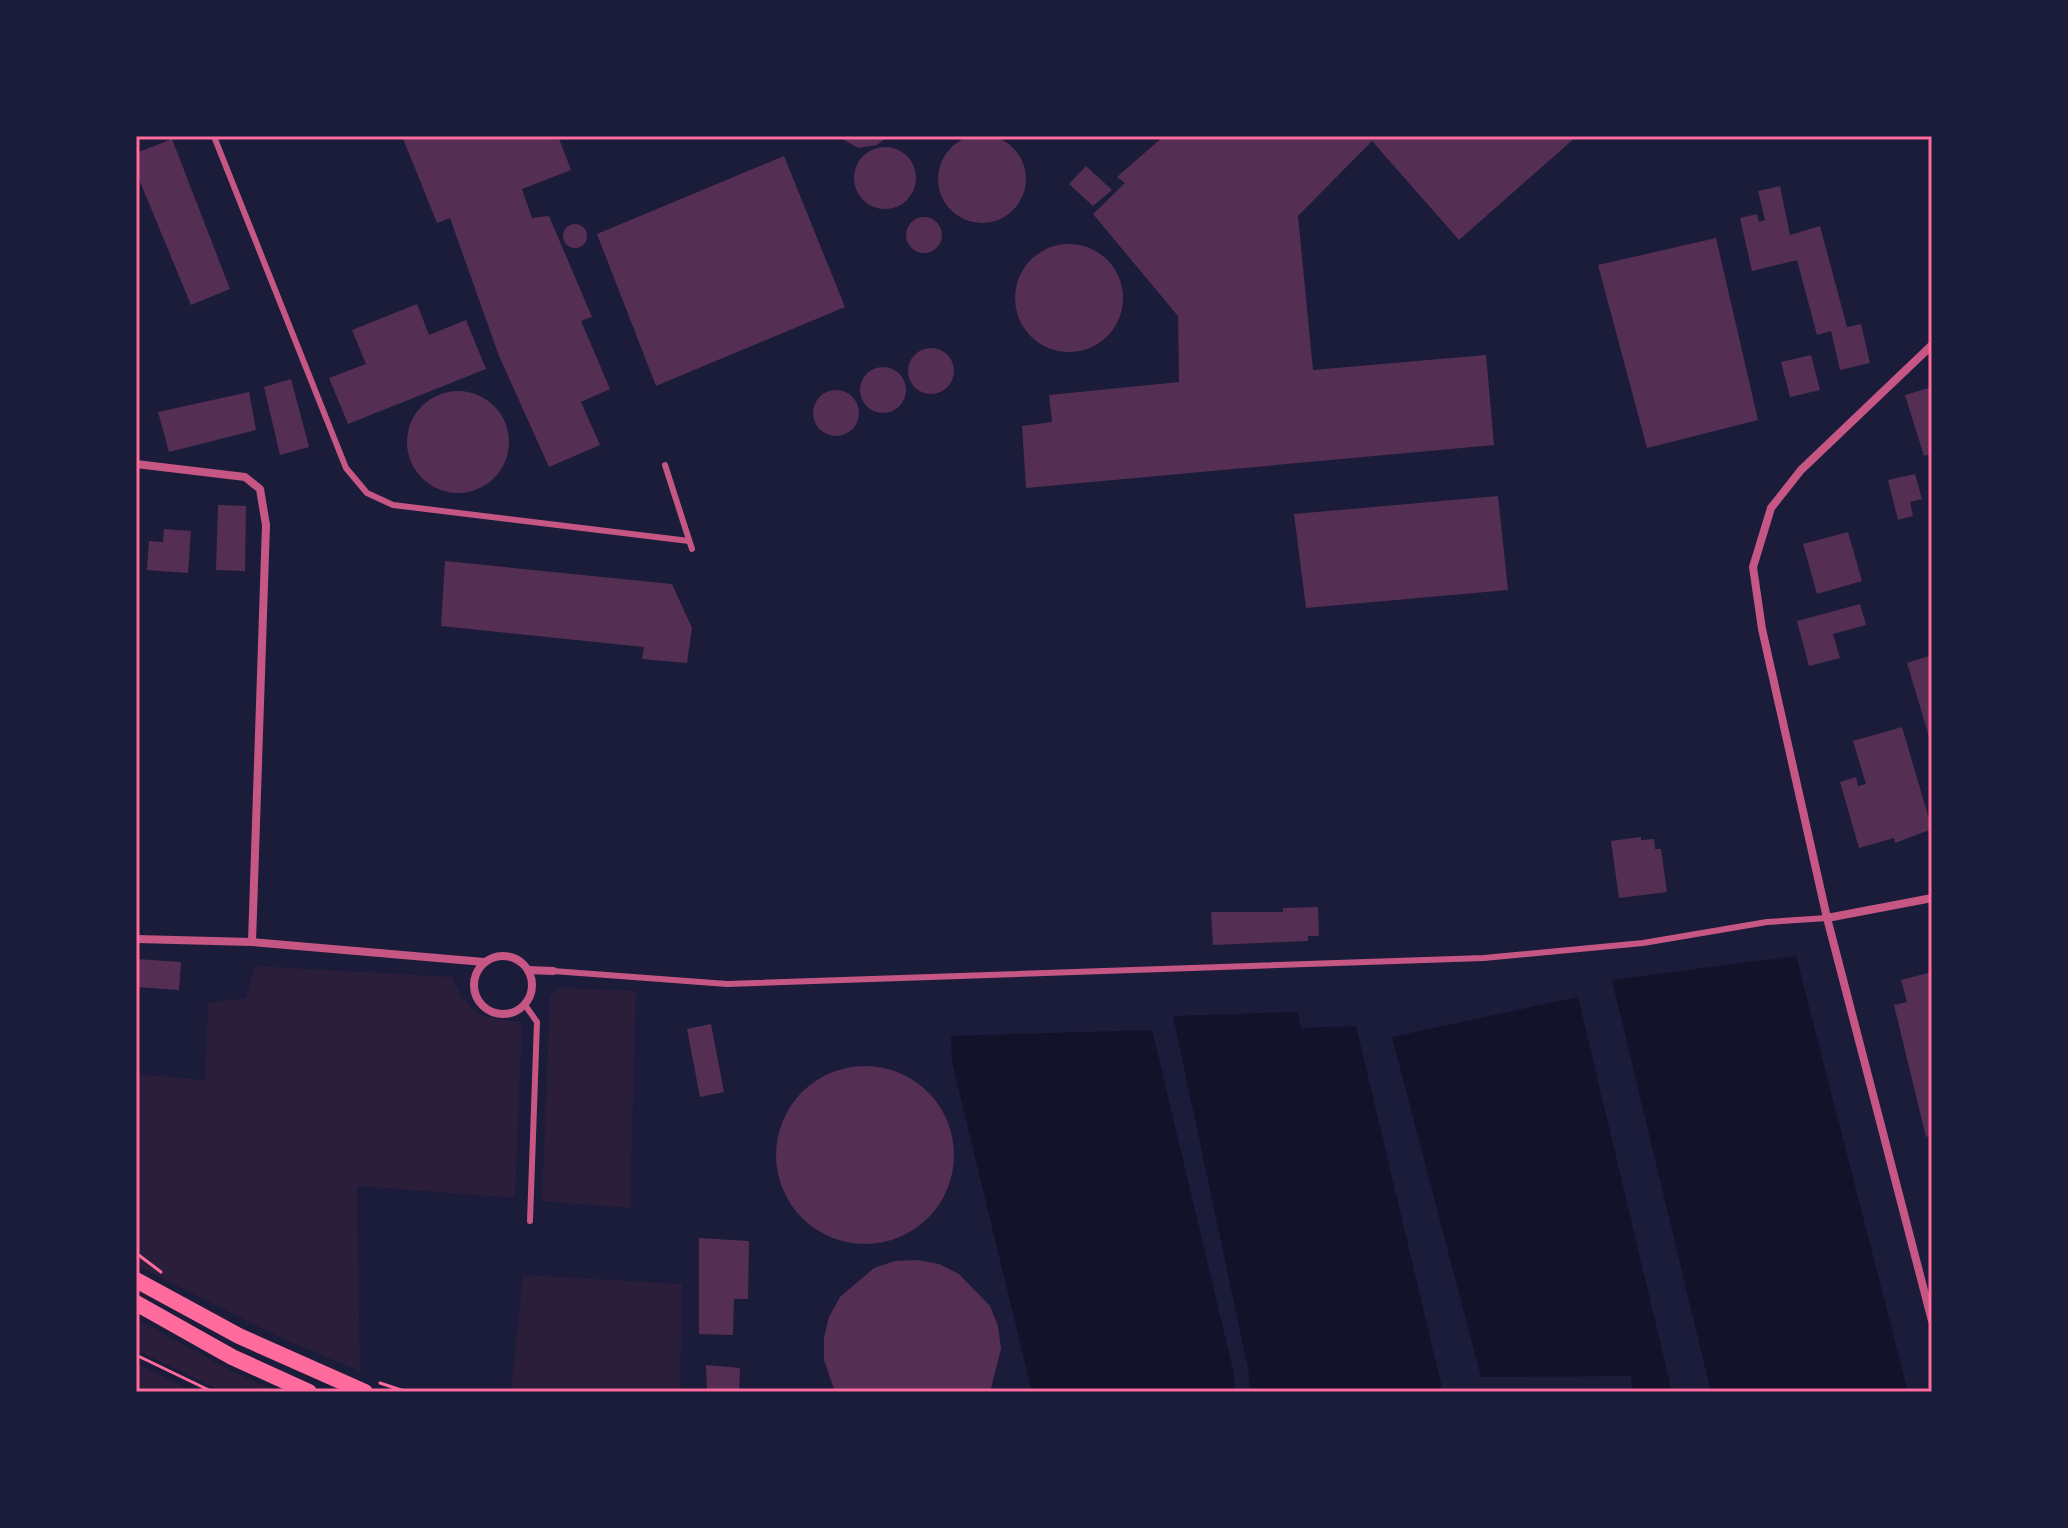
<svg xmlns="http://www.w3.org/2000/svg" width="2068" height="1528" font-family="'Archivo Narrow',sans-serif">
<style>
.green{fill:#2a1e3b}
.water{fill:#12122b}
.building{fill:#542f53}
.lines{fill:none;stroke-linecap:round;stroke-linejoin:round}
.path{stroke:#ff6b9d;stroke-width:3}
.service{stroke:#c65784;stroke-width:6}
.minor{stroke:#c65784;stroke-width:8}
.secondary{stroke:#ff6b9d;stroke-width:16}
.neatline{fill:none;stroke:#ff6b9d;stroke-width:3}
</style>
<rect width="100%" height="100%" fill="#1b1b3a"/>
<g class="green">
<path d="M255,966L452,977C469,1017 481,1017 522,1022L515,1198L357,1186L360,1371L290,1342L136,1265V1074L205,1080L208,1003L246,998Z"/>
<path d="M558,988L636,991L630,1208L542,1201L550,997Z"/>
<path d="M523,1275L682,1284L680,1392H511Z"/>
<path d="M136,1319L232,1371L278,1392H223L136,1350Z"/>
<path d="M136,1363L194,1392H136Z"/>
</g>
<g class="water">
<path d="M1796,956L1908,1392H1711L1612,980Z"/>
<path d="M1578,997L1672,1392H1632L1631,1376L1481,1377L1392,1037Z"/>
<path d="M1298,1012L1301,1028L1356,1026L1443,1392H1249V1373L1173,1016Z"/>
<path d="M1152,1030L1234,1374L1235,1392H1032L952,1062L951,1036Z"/>
</g>
<g class="building">
<circle cx="982" cy="179" r="44"/>
<path d="M402,136H558L571,170L522,189L532,218L549,216L592,317L581,321L610,389L581,402L600,445L549,467L499,356L450,218L437,223Z"/>
<path d="M837,136H888L877,145L858,148Z"/>
<path d="M1164,136H1577L1459,240L1372,141L1298,216L1313,370L1486,355L1494,445L1026,488L1022,426L1052,422L1049,395L1179,382L1178,316L1093,214L1125,183L1117,177Z"/>
<path d="M172,139L230,289L191,305L136,172V153Z"/>
<circle cx="885" cy="178" r="31"/>
<path d="M784,156L845,307L656,386L597,234Z"/>
<path d="M1086,166L1112,190L1093,206L1069,184Z"/>
<path d="M1780,186L1790,235L1820,226L1847,327L1861,324L1870,363L1840,370L1831,331L1817,335L1797,260L1752,271L1740,218L1757,214L1759,222L1765,220L1758,191Z"/>
<circle cx="924" cy="235" r="18"/>
<circle cx="575" cy="236" r="12"/>
<path d="M1716,238L1758,420L1647,448L1598,265Z"/>
<circle cx="1069" cy="298" r="54"/>
<path d="M417,304L429,335L466,320L486,369L348,424L329,378L366,364L352,330Z"/>
<circle cx="931" cy="371" r="23"/>
<path d="M1811,355L1820,390L1790,397L1781,362Z"/>
<circle cx="883" cy="390" r="23"/>
<path d="M291,379L309,447L280,455L264,387Z"/>
<path d="M1932,387V453L1924,456L1905,395Z"/>
<circle cx="836" cy="413" r="23"/>
<circle cx="458" cy="442" r="51"/>
<path d="M249,392L256,430L169,452L158,412Z"/>
<path d="M1915,474L1922,499L1910,502L1913,516L1898,520L1888,480Z"/>
<path d="M1498,496L1508,590L1306,608L1294,514Z"/>
<path d="M218,505L246,506L245,571L216,570Z"/>
<path d="M164,529L191,531L188,573L147,570L149,541L163,542Z"/>
<path d="M1848,532L1862,581L1817,594L1803,544Z"/>
<path d="M445,561L672,584L692,628L687,663L642,659L644,647L441,626Z"/>
<path d="M1860,604L1866,625L1833,634L1840,658L1809,666L1797,621Z"/>
<path d="M1932,655V742L1931,743L1907,663Z"/>
<path d="M1902,727L1932,829L1895,843L1894,838L1859,848L1840,782L1856,777L1858,786L1866,784L1853,741Z"/>
<path d="M1641,837V840L1654,839L1655,849H1661L1667,892L1619,898L1611,841Z"/>
<path d="M1318,907L1319,936H1308V941L1213,945L1211,912H1283V908Z"/>
<path d="M136,959L181,962L179,990L136,987Z"/>
<path d="M1932,972V1135L1926,1137L1894,1005L1907,1002L1901,980Z"/>
<path d="M711,1024L724,1092L700,1097L687,1029Z"/>
<circle cx="865" cy="1155" r="89"/>
<path d="M699,1238L749,1241L748,1299H734L733,1335L699,1334Z"/>
<path d="M917,1260L939,1264L959,1274L990,1306L998,1326L1001,1349L990,1392H835L824,1360V1338L829,1317L840,1297L874,1268L895,1261Z"/>
<path d="M706,1365L740,1368L739,1392H707Z"/>
</g>
<g class="lines">
<g class="path">
<path d="M136,1253L161,1272"/>
<path d="M136,1355L213,1392"/>
<path d="M380,1383L407,1392"/>
</g>
<g class="service">
<path d="M215,139L346,468L367,493L393,505L689,541"/>
<path d="M665,465L692,549"/>
<path d="M553,971L727,984L1484,958L1643,943L1767,922L1827,918"/>
<path d="M525,1005L537,1022L530,1221"/>
</g>
<g class="minor">
<path d="M1932,345L1801,470L1771,508L1753,567L1762,629L1827,918L1932,1321"/>
<path d="M136,464L245,477L260,489L266,525L252,942"/>
<path d="M1827,918L1932,898"/>
<path d="M136,939L252,942L484,962"/>
<circle cx="503" cy="985" r="29"/>
<path d="M528,970L553,971"/>
</g>
<g class="secondary">
<path d="M136,1280L239,1336L365,1392"/>
<path d="M136,1303L232,1357L309,1392"/>
</g>
</g>
<rect width="2068" height="1528" fill="none" stroke="#1b1b3a" stroke-width="276"/>
<rect x="138" y="138" width="1792" height="1252" class="neatline"/>
</svg>
